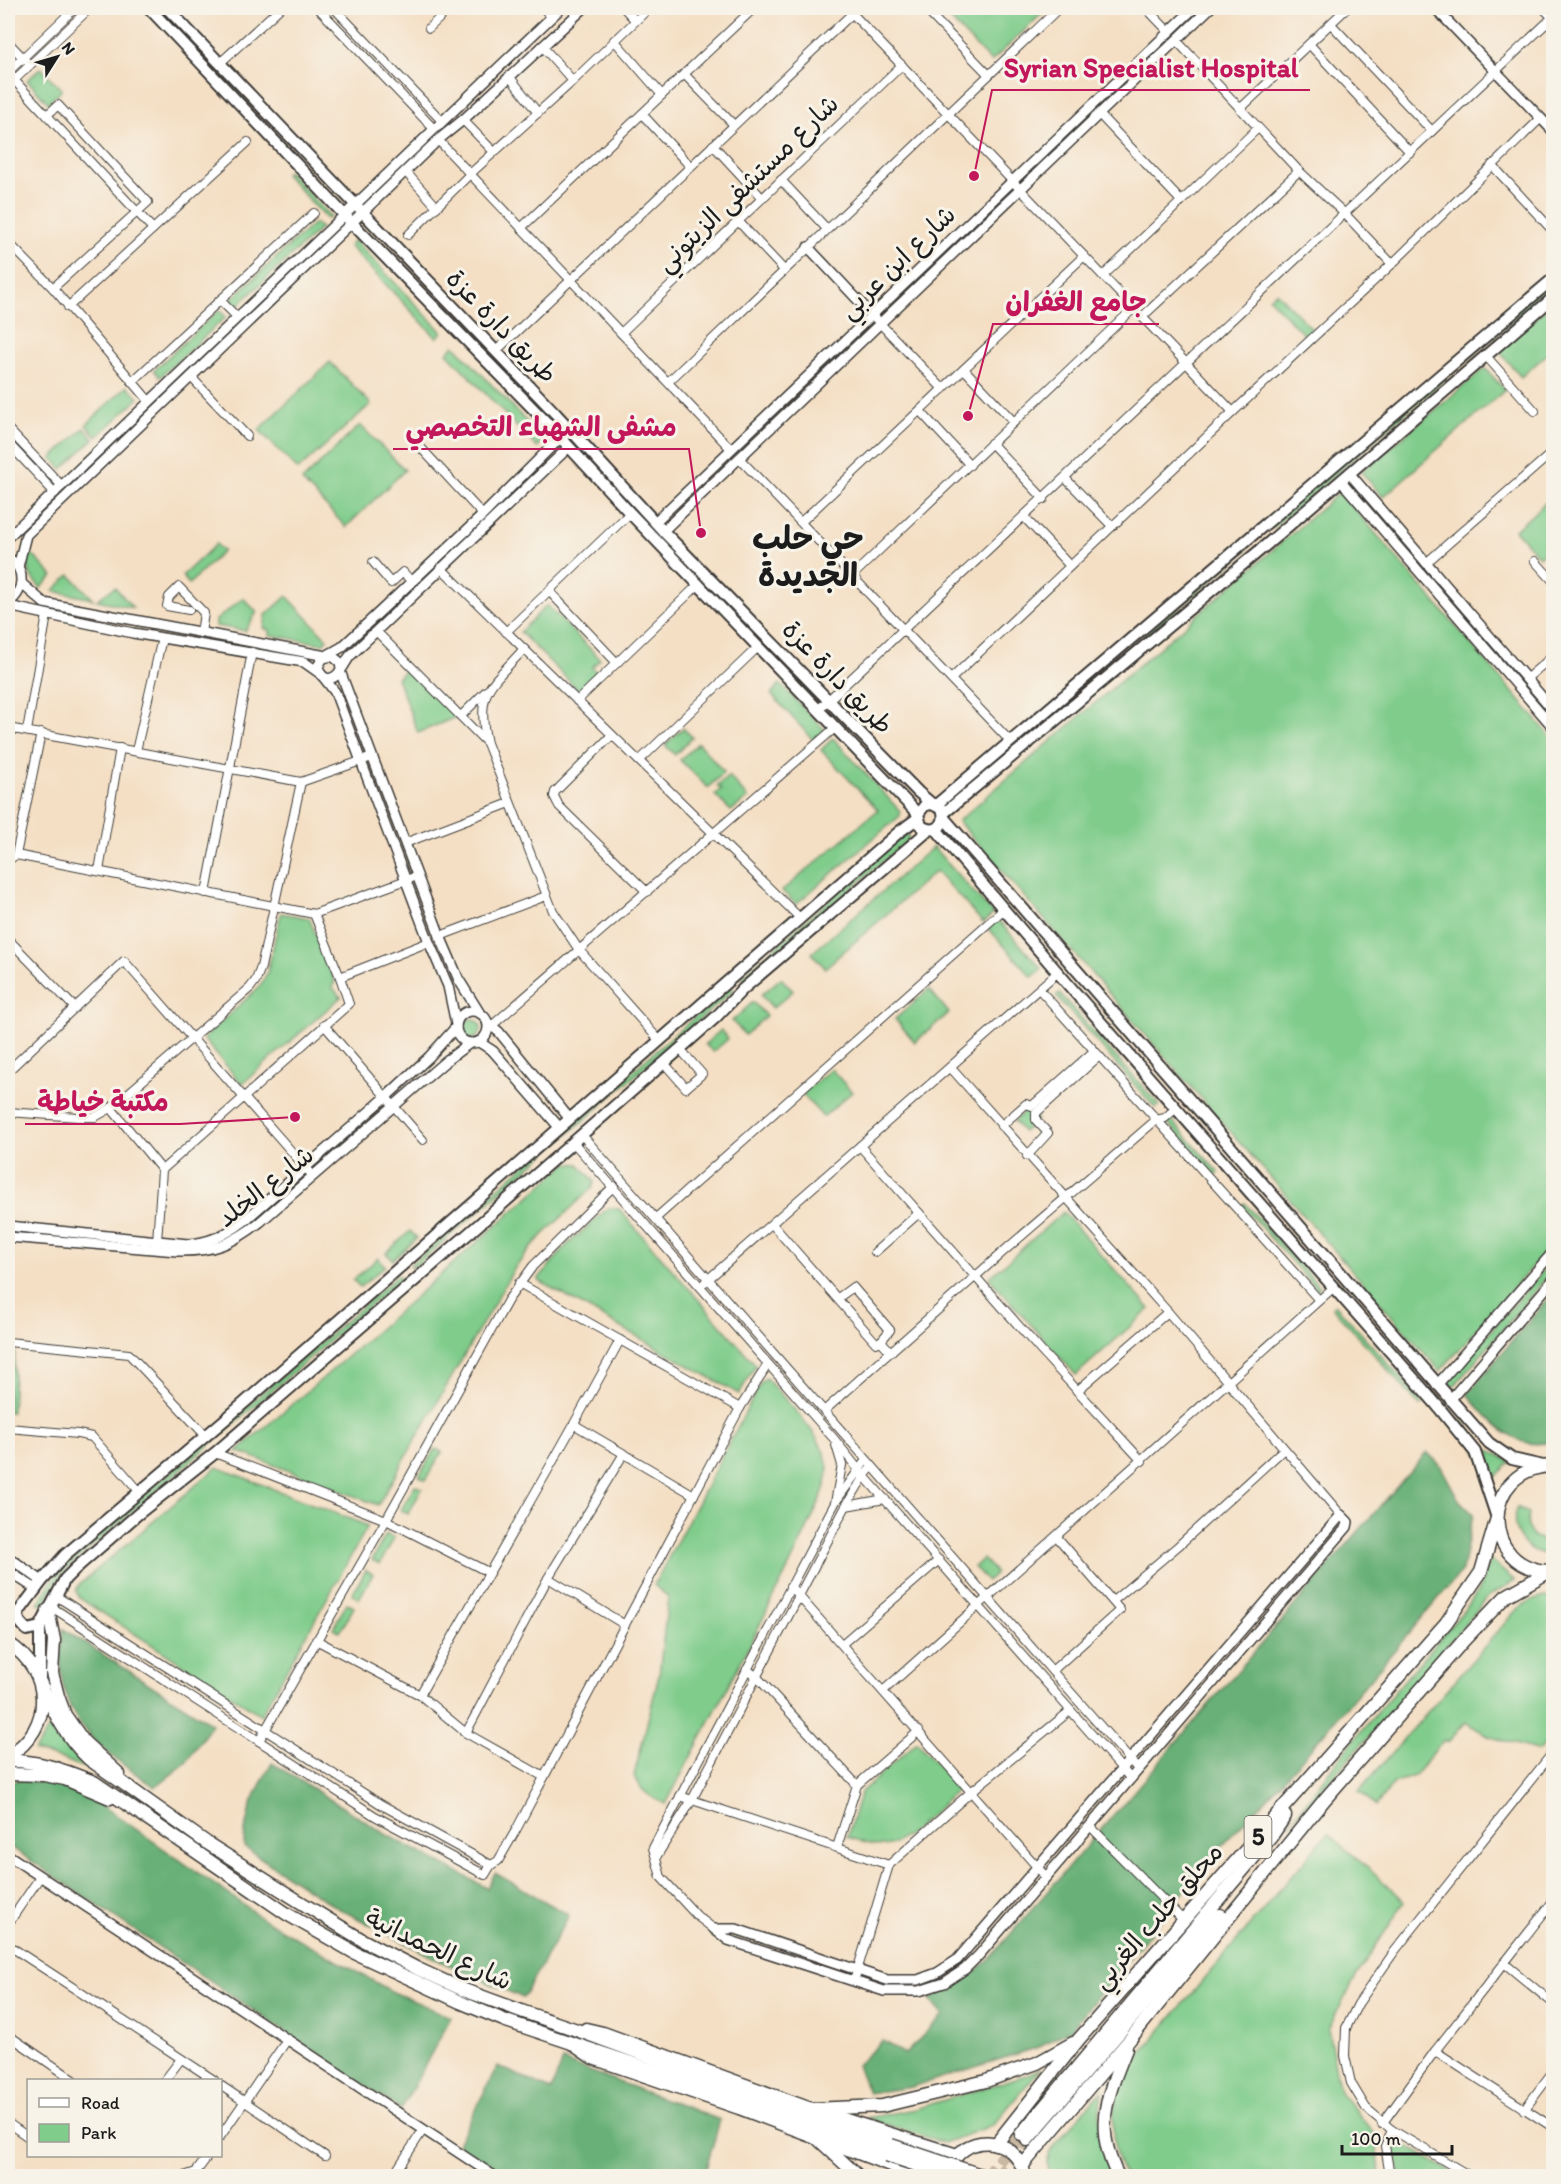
<svg xmlns="http://www.w3.org/2000/svg" width="1561" height="2184" font-family="Itim,'Playpen Sans Arabic',sans-serif">
<style>
.green{fill:#7fcc8b;stroke:#4e7454;stroke-width:1.5}
.forest{fill:#67b077;stroke:#42664a;stroke-width:1.5}
.lines{fill:none;stroke-linecap:round;stroke-linejoin:round}
.trunk-tunnel{stroke:#c9b8a2;stroke-width:12;stroke-dasharray:12 6;stroke-linecap:butt}
.minor-casing{stroke:#3c3935;stroke-width:10}
.tertiary-casing{stroke:#3c3935;stroke-width:12}
.secondary-casing{stroke:#3c3935;stroke-width:14}
.primary-casing{stroke:#3c3935;stroke-width:15}
.trunk-casing{stroke:#3c3935;stroke-width:15}
.minor{stroke:#fff;stroke-width:8}
.tertiary{stroke:#fff;stroke-width:9}
.secondary{stroke:#fff;stroke-width:10}
.primary{stroke:#fff;stroke-width:12}
.trunk{stroke:#fff;stroke-width:12}
.trunk-bridge-casing{stroke:#3c3935;stroke-width:15;stroke-linecap:butt}
.trunk-bridge{stroke:#fff;stroke-width:12}
.labels{text-anchor:middle;stroke-width:6;stroke-linejoin:round;paint-order:stroke}
.shield{fill:#f7f3e8;stroke:#5e5c59;stroke-width:1.5}
.shield-label{font-size:24px;font-weight:bold;fill:#1c1c1c}
.street-label{font-size:26px;fill:#1c1c1c;stroke:#f7f3e8}
.district-label{font-size:32px;font-weight:bold;fill:#1c1c1c;stroke:#f7f3e8}
.leader{fill:none;stroke:#c2185b;stroke-width:2}
.callout-dot{fill:#c2185b;stroke:#f7f3e8;stroke-width:2}
.callout-label{font-size:27px;text-anchor:middle;font-weight:bold;fill:#c2185b;stroke:#f7f3e8;stroke-width:6;stroke-linejoin:round;paint-order:stroke}
</style>
<rect width="100%" height="100%" fill="#f7f3e8"/>
<filter id="ink" filterUnits="userSpaceOnUse"><feTurbulence type="fractalNoise" baseFrequency=".0167" numOctaves="2"/><feDisplacementMap in="SourceGraphic" scale="12" xChannelSelector="R" yChannelSelector="G"/><feConvolveMatrix kernelMatrix="1 2 1 2 8 2 1 2 1" color-interpolation-filters="sRGB"/></filter>
<filter id="wash" filterUnits="userSpaceOnUse"><feTurbulence type="fractalNoise" baseFrequency=".008" numOctaves="4" result="noise"/><feDisplacementMap in="SourceGraphic" scale="24" xChannelSelector="R" yChannelSelector="G"/><feGaussianBlur stdDeviation="1.35" result="paint"/><feColorMatrix in="noise" values="0 0 0 0 0 0 0 0 0 0 0 0 0 0 0 0 0 1.4 0 .05"/><feComposite in="paint" operator="in"/></filter>
<g filter="url(#wash)">
<rect width="100%" height="100%" fill="#f4dfc4"/>
<g class="green">
<path d="M939,8H1048L991,62Z"/>
<path d="M41,68L62,90L48,103L27,80Z"/>
<path d="M288,171L331,217L327,219L285,174Z"/>
<path d="M314,223L321,228L235,308L228,302Z"/>
<path d="M354,240L442,332L437,338L349,246Z"/>
<path d="M1553,277V286L1273,528H1269L1268,525Z"/>
<path d="M1276,292L1313,330L1306,337L1269,298Z"/>
<path d="M1553,302V349L1521,377L1498,350Z"/>
<path d="M219,310L226,317L160,377L154,370Z"/>
<path d="M454,345L544,440L537,448L447,353Z"/>
<path d="M330,362L371,404L298,470L259,430Z"/>
<path d="M1485,368L1505,390L1383,497L1361,472Z"/>
<path d="M127,386L139,398L97,437L86,425Z"/>
<path d="M360,425L405,470L346,527L302,481Z"/>
<path d="M84,428L94,439L62,469L52,458Z"/>
<path d="M1340,492L1553,739V1244L1440,1371L958,821Z"/>
<path d="M1553,496V545L1539,557L1515,530Z"/>
<path d="M216,544L223,551L189,584L182,576Z"/>
<path d="M1247,546V550L950,806L946,802Z"/>
<path d="M30,552L53,576L41,588C29,577 25,567 30,552Z"/>
<path d="M70,575L93,599L53,591Z"/>
<path d="M115,587L133,608L97,600Z"/>
<path d="M287,596L327,639L323,644L270,635V630L264,629L266,615Z"/>
<path d="M243,598L257,612L245,631L216,626V620Z"/>
<path d="M547,605L600,659L592,667L597,673L579,691L520,632Z"/>
<path d="M406,669H410L455,713L456,717L418,733L397,678Z"/>
<path d="M780,684L825,730L814,741L771,694Z"/>
<path d="M683,728L692,737L675,755L665,745Z"/>
<path d="M833,738L900,811V816L796,904L782,891L878,810L821,750Z"/>
<path d="M698,743L724,772L708,788L680,760Z"/>
<path d="M729,776L748,798L731,811L715,795L721,789L717,786Z"/>
<path d="M905,834L908,835L909,839L745,981L741,977Z"/>
<path d="M933,847L993,914L983,923L936,871L825,968L812,953Z"/>
<path d="M281,913L309,918L335,982L332,987L341,997L242,1084L203,1039L260,986L267,973Z"/>
<path d="M998,920L1042,969L1032,977L988,928Z"/>
<path d="M781,978L793,991L773,1008L761,995Z"/>
<path d="M730,986L734,990L413,1268L410,1265Z"/>
<path d="M929,989L949,1013L915,1042L895,1019Z"/>
<path d="M1059,993L1159,1105L1155,1108L1056,996Z"/>
<path d="M753,1002L766,1016L745,1035L732,1021Z"/>
<circle cx="471" cy="1029" r="10"/>
<path d="M721,1030L728,1039L713,1052L705,1044Z"/>
<path d="M831,1069L852,1092L823,1117L802,1094Z"/>
<path d="M1027,1109L1037,1120L1023,1132L1014,1121Z"/>
<path d="M1169,1117L1219,1173L1216,1176L1166,1121Z"/>
<path d="M567,1163L579,1164L594,1181L593,1187L536,1242L514,1269L378,1505L237,1451L323,1378Z"/>
<path d="M1245,1203L1320,1287L1317,1290L1242,1206Z"/>
<path d="M611,1208L619,1209L756,1365L739,1394L539,1281V1278L568,1244L606,1210Z"/>
<path d="M1063,1212L1150,1309L1076,1375L989,1278Z"/>
<path d="M410,1231L417,1238L393,1260L386,1253Z"/>
<path d="M378,1258L385,1266L360,1287L353,1280Z"/>
<path d="M1553,1259V1270L1456,1384L1451,1387L1449,1384L1450,1378Z"/>
<path d="M397,1276H400V1280L72,1564L61,1576L43,1605L38,1603L57,1573L69,1560Z"/>
<path d="M1335,1304L1423,1403L1420,1406L1332,1307Z"/>
<path d="M8,1351H15L12,1412H8Z"/>
<path d="M766,1378C786,1402 824,1435 828,1467C830,1485 808,1526 800,1544C758,1632 711,1718 666,1804C653,1799 639,1790 634,1776L659,1675L668,1597L654,1585L762,1381Z"/>
<path d="M1449,1412L1464,1423L1486,1448L1511,1462L1490,1482C1479,1451 1471,1437 1449,1412Z"/>
<path d="M435,1449L442,1452L426,1480L419,1476Z"/>
<path d="M217,1467L368,1526L261,1715L85,1602L78,1596L76,1590L80,1584Z"/>
<path d="M415,1485L422,1489L408,1514L401,1510Z"/>
<path d="M1517,1507L1528,1514C1525,1529 1532,1538 1546,1543L1545,1554C1522,1550 1509,1530 1517,1507Z"/>
<path d="M386,1534L394,1538L380,1564L372,1560Z"/>
<path d="M983,1559L996,1573L987,1581L974,1567Z"/>
<path d="M1490,1560L1515,1581L1489,1596L1375,1730L1289,1825C1344,1747 1408,1677 1469,1604L1479,1589Z"/>
<path d="M366,1570L373,1574L359,1599L352,1594Z"/>
<path d="M1545,1597L1553,1598L1554,1733L1539,1751L1488,1736L1466,1722L1448,1742L1444,1740L1414,1776L1394,1783L1376,1806L1359,1791L1518,1608L1530,1601Z"/>
<path d="M347,1603L354,1607L340,1632L333,1628Z"/>
<path d="M49,1728L67,1750L91,1771L65,1760L34,1751Z"/>
<path d="M917,1742L959,1788C943,1803 909,1840 889,1845C875,1849 859,1840 847,1837L861,1792Z"/>
<path d="M1328,1833L1405,1901L1357,1975L1328,2029L1340,2092L1374,2133L1381,2176H1125C1110,2151 1110,2116 1119,2088C1122,2080 1128,2071 1133,2063Z"/>
<path d="M1041,2068L993,2125L944,2143L866,2118L915,2109L1026,2075Z"/>
<path d="M1102,2090C1098,2127 1097,2142 1112,2176H1051L1047,2164L1050,2151Z"/>
<path d="M1393,2138L1458,2176H1400Z"/>
</g>
<g class="forest">
<path d="M1553,1293V1441C1515,1454 1490,1420 1467,1394Z"/>
<path d="M1427,1452L1440,1465L1459,1500L1473,1514L1462,1571L1282,1782L1226,1841L1071,2029L1036,2048L912,2087L868,2093L857,2065L882,2041L905,2054L943,2015L930,1999C953,1989 971,1977 989,1959Z"/>
<path d="M63,1629L212,1724L186,1763L155,1787C92,1744 49,1714 63,1629Z"/>
<path d="M272,1763L387,1835L487,1888L495,1873L569,1915L523,1998L440,1961L334,1906L244,1847C244,1814 256,1791 272,1763Z"/>
<path d="M19,1780C45,1782 66,1786 90,1797L268,1922L391,1991L451,2017L401,2110L8,1845V1782Z"/>
<path d="M563,2061L720,2120L704,2176H504L457,2144L498,2066L551,2090Z"/>
</g>
</g>
<g filter="url(#ink)">
<g class="lines">
<g class="trunk-tunnel">
<path d="M987,2176L1021,2134"/>
<path d="M998,2176L1027,2140"/>
</g>
<g class="minor-casing">
<g id="minor">
<path d="M318,8L434,129"/>
<path d="M334,8L442,121"/>
<path d="M543,8L551,16"/>
<path d="M624,8L635,20"/>
<path d="M847,8L1233,412"/>
<path d="M924,8L989,75"/>
<path d="M1146,8L1169,32"/>
<path d="M1543,8L1554,19"/>
<path d="M1331,24L1432,131"/>
<path d="M429,28L450,8"/>
<path d="M614,40L662,95"/>
<path d="M1176,40L1299,171L1345,214L1392,264"/>
<path d="M8,42L25,60"/>
<path d="M1309,44L1410,152"/>
<path d="M542,46L573,81"/>
<path d="M220,63L280,8"/>
<path d="M8,72L75,8"/>
<path d="M684,74L734,125"/>
<path d="M509,76L538,113"/>
<path d="M14,80L153,229"/>
<path d="M8,86L90,8"/>
<path d="M1240,109L1347,8"/>
<path d="M642,114L690,166"/>
<path d="M1099,114L1181,201"/>
<path d="M47,115L58,105L148,202L53,288"/>
<path d="M463,120L494,152"/>
<path d="M438,140L731,449"/>
<path d="M713,145L762,198"/>
<path d="M1492,165L1554,232"/>
<path d="M405,171L437,207"/>
<path d="M781,180L827,229"/>
<path d="M738,221L784,270"/>
<path d="M521,228L754,8"/>
<path d="M408,235L470,174L573,81L649,8"/>
<path d="M8,242L53,288L149,401"/>
<path d="M1103,276L1258,128"/>
<path d="M220,300L237,317"/>
<path d="M68,307L248,142"/>
<path d="M872,315L943,389"/>
<path d="M1142,317L1299,171"/>
<path d="M621,333L902,65"/>
<path d="M496,351L858,8"/>
<path d="M1486,356L1535,411"/>
<path d="M964,369L1014,422"/>
<path d="M191,377L247,436"/>
<path d="M132,382L314,213"/>
<path d="M668,382L1059,8"/>
<path d="M920,411L970,465"/>
<path d="M8,429L62,486"/>
<path d="M8,443L55,493"/>
<path d="M991,443L1044,499"/>
<path d="M422,449L483,515"/>
<path d="M739,458L1010,741"/>
<path d="M1065,478L1112,526"/>
<path d="M1024,517L1070,566"/>
<path d="M801,522L1084,256"/>
<path d="M1535,561L1554,582"/>
<path d="M373,562L391,583L403,572L411,581"/>
<path d="M1426,563L1554,451"/>
<path d="M441,568L800,918"/>
<path d="M852,576L1134,308"/>
<path d="M549,591L617,663"/>
<path d="M189,610L167,606L169,597L179,587L204,613L201,633"/>
<path d="M376,631L486,742"/>
<path d="M506,632L630,513"/>
<path d="M524,649C491,685 475,691 487,743L553,911L579,950L659,1040"/>
<path d="M951,679L1233,412L1392,264L1541,118"/>
<path d="M1526,679L1554,655"/>
<path d="M577,701L699,584"/>
<path d="M819,709L1554,16"/>
<path d="M461,716L486,691"/>
<path d="M8,728L301,782L372,757"/>
<path d="M27,731L47,615"/>
<path d="M612,735L555,792L554,796L559,806L647,892"/>
<path d="M136,751L162,638"/>
<path d="M639,761L758,647"/>
<path d="M405,843L510,803"/>
<path d="M16,855L41,733"/>
<path d="M8,860L16,855L314,914L417,876"/>
<path d="M99,871L120,748"/>
<path d="M206,893L252,652"/>
<path d="M440,936L546,896"/>
<path d="M8,939L75,1008"/>
<path d="M340,977L429,942"/>
<path d="M1039,989L1319,1300"/>
<path d="M324,1025L423,1140"/>
<path d="M488,1029L836,727"/>
<path d="M664,1063L686,1088L702,1074L680,1049"/>
<path d="M950,1067L1168,1312L1341,1515"/>
<path d="M8,1071L124,961L313,1176"/>
<path d="M111,1108L162,1170"/>
<path d="M8,1112L78,1117H95L111,1108L250,988L256,980L261,967L301,782"/>
<path d="M1001,1126L1026,1104L1032,1106L1094,1051"/>
<path d="M582,1135L1138,1769"/>
<path d="M573,1142L835,1440L858,1469L1131,1779"/>
<path d="M860,1146L1041,1351L1142,1461"/>
<path d="M1027,1156L1048,1133L1036,1120V1113L1099,1056"/>
<path d="M656,1218L1003,910"/>
<path d="M772,1224L876,1343L881,1341L891,1352"/>
<path d="M157,1241L162,1170L349,1004L340,977L314,914"/>
<path d="M875,1252L919,1213"/>
<path d="M705,1282L1058,972"/>
<path d="M519,1283L740,1408"/>
<path d="M838,1298L853,1287L890,1330L881,1341"/>
<path d="M8,1342L129,1354L206,1436"/>
<path d="M1077,1391L1168,1312"/>
<path d="M824,1411L1004,1251L1156,1120L1165,1118L1176,1108"/>
<path d="M575,1425L694,1495"/>
<path d="M8,1428L78,1434L92,1437L139,1491"/>
<path d="M215,1453L386,1520L488,1572"/>
<path d="M837,1500L866,1460"/>
<path d="M846,1506L885,1499"/>
<path d="M548,1578L625,1625"/>
<path d="M790,1586L1046,1877"/>
<path d="M56,1596L382,1805L491,1865"/>
<path d="M1113,1601L1178,1546L1284,1449"/>
<path d="M50,1606L375,1816L485,1875L491,1865L498,1861L516,1830L740,1408L768,1364"/>
<path d="M316,1640L420,1695C486,1576 556,1460 620,1340"/>
<path d="M842,1644L939,1560"/>
<path d="M747,1669L757,1677L857,1785L919,1731"/>
<path d="M1052,1671L1120,1610L1057,1537"/>
<path d="M883,1691L1334,1287"/>
<path d="M420,1695L466,1733L548,1578L623,1455"/>
<path d="M466,1733L544,1777"/>
<path d="M259,1741L386,1520L508,1300L533,1266L614,1186"/>
<path d="M680,1796L889,1865L972,1791L1070,1711"/>
<path d="M1090,1826L1183,1920"/>
<path d="M837,1847L857,1785"/>
<path d="M656,1857L692,1800L846,1506L864,1476L872,1467"/>
<path d="M8,1924L40,1877"/>
<path d="M714,1929L697,1916L661,1877L653,1848L835,1503L842,1465L836,1445"/>
<path d="M8,1945L214,2080"/>
<path d="M1504,1963L1554,2004"/>
<path d="M854,1981L889,1865"/>
<path d="M8,2035L74,2080"/>
<path d="M1435,2051L1554,2128"/>
<path d="M165,2080L181,2059"/>
<path d="M220,2085L325,2156"/>
<path d="M1524,2110L1554,2070"/>
<path d="M8,2123L28,2137"/>
<path d="M1382,2124L1435,2051L1554,1900"/>
<path d="M220,2137L287,2040"/>
<path d="M184,2176L196,2172L208,2156"/>
<path d="M393,2176L423,2130"/>
<path d="M1390,2176L1385,2146L1392,2130"/>
<path d="M1470,2176L1392,2130L1366,2108L1351,2083L1345,2056L1346,2028L1358,2004L1394,1952L1554,1751"/>
</g>
</g>
<g class="tertiary-casing">
<g id="tertiary">
<path d="M1435,8L1554,132"/>
<path d="M808,247L872,315"/>
<path d="M1350,474L1554,711"/>
<path d="M1341,481L1554,728"/>
<path d="M655,522L1194,8"/>
<path d="M663,531L1210,8"/>
<path d="M8,537L561,8"/>
<path d="M8,558C27,569 24,592 8,603"/>
<path d="M18,567L26,535L438,140L463,120L584,8"/>
<path d="M22,584L44,603L326,656L342,647L483,515L561,437"/>
<path d="M8,606L133,633L304,662L321,674L335,692L429,942L448,986L456,1024"/>
<path d="M341,668L340,662L332,656L323,658L318,666C319,671 320,676 326,678C338,682 344,663 350,656L569,447"/>
<path d="M340,671L440,936L459,980L479,1012"/>
<circle cx="472" cy="1027" r="16"/>
<path d="M488,1023L499,1032L569,1118"/>
<path d="M479,1042L493,1051L559,1127"/>
<path d="M8,1226L188,1244C209,1243 226,1235 243,1222L386,1097L429,1057L456,1027"/>
<path d="M8,1237L177,1251C213,1252 232,1244 260,1222L447,1060L470,1043"/>
<path d="M1437,1385L1554,1251"/>
<path d="M1450,1400L1554,1279"/>
<path d="M1341,1515L1348,1522L1347,1527L979,1955L965,1969L944,1983L919,1991H884L728,1940L714,1929H736L887,1980H918L937,1973L957,1960Z"/>
<path d="M8,1557L42,1581"/>
<path d="M8,1571L36,1589"/>
<path d="M8,1855L494,2176"/>
</g>
</g>
<g class="secondary-casing">
<g id="secondary">
<path d="M149,8L351,222L548,424L630,513L918,814"/>
<path d="M167,8L556,414L663,531L918,792L932,804L942,809C948,825 935,835 921,826L918,814L925,805L932,804"/>
<path d="M936,805L1554,278"/>
<path d="M944,813L1265,546L1554,297"/>
<path d="M944,818L1489,1443L1512,1459L1543,1466"/>
<path d="M936,829C1099,1024 1269,1213 1436,1404L1475,1452L1497,1518"/>
<path d="M18,1613L19,1621L27,1630L40,1627"/>
<path d="M8,1618L18,1613L42,1581L65,1555L228,1417L899,832L918,818"/>
<path d="M40,1682V1627L65,1579L76,1568L138,1514L215,1453L413,1282L680,1049L716,1017L743,989L929,830"/>
</g>
</g>
<g class="primary-casing">
<g id="primary">
<path d="M586,2029L603,2033L811,2109L957,2155"/>
<path d="M574,2045L593,2058L739,2108L919,2176"/>
</g>
</g>
<g class="trunk-casing">
<g id="trunk">
<path d="M1552,1571C1480,1572 1478,1466 1554,1466"/>
<path d="M48,1610L54,1640L52,1673L58,1696L65,1715L84,1742L119,1774"/>
<path d="M8,1643C52,1671 55,1728 8,1756"/>
<path d="M40,1682C53,1710 65,1737 89,1759L207,1843L297,1900L364,1941L418,1969L464,1990L524,2012L574,2029L891,2145"/>
<path d="M8,1761C39,1760 66,1771 94,1782L287,1914L355,1953L460,2002L506,2021L742,2100L886,2155"/>
<path d="M8,1774L44,1775L65,1779L110,1798"/>
<path d="M811,2109L882,2106L986,2081L1037,2063L1073,2043"/>
<path d="M1021,2134L1271,1837L1285,1816"/>
<path d="M818,2139L858,2176"/>
<path d="M1027,2140L1220,1915"/>
<path d="M996,2144L1079,2039L1446,1623L1481,1572L1497,1518"/>
<path d="M1022,2166L1131,2038L1325,1799L1464,1640L1506,1596L1550,1571"/>
<path d="M948,2172C961,2131 1016,2133 1025,2176"/>
<path d="M1118,2176C1093,2127 1107,2097 1126,2049"/>
</g>
</g>
<use href="#minor" class="minor"/>
<use href="#tertiary" class="tertiary"/>
<use href="#secondary" class="secondary"/>
<use href="#primary" class="primary"/>
<use href="#trunk" class="trunk"/>
<g class="trunk-bridge-casing">
<g id="trunk-bridge">
<path d="M891,2145L984,2176"/>
<path d="M886,2155L950,2176"/>
</g>
</g>
<use href="#trunk-bridge" class="trunk-bridge"/>
</g>
</g>
<g class="labels">
<rect class="shield" x="1244.5" y="1816" width="27" height="42" rx="4.5"/>
<g class="shield-label">
<text x="1258" y="1845">5</text>
</g>
<g class="street-label">
<text transform="translate(747 183) rotate(-44)" y="9">شارع مستشفى الزيتوني</text>
<text transform="translate(897 262) rotate(-44)" y="9">شارع ابن عربي</text>
<text transform="translate(502 326) rotate(46)" y="9">طريق دارة عزة</text>
<text transform="translate(838 677) rotate(46)" y="9">طريق دارة عزة</text>
<text transform="translate(265 1186) rotate(-38)" y="9">شارع الخلد</text>
<text transform="translate(1157 1916) rotate(-49)" y="9">محلق حلب الغربي</text>
<text transform="translate(439 1949) rotate(25)" y="9">شارع الحمدانية</text>
</g>
<g class="district-label">
<text x="808" y="549">حي حلب<tspan x="808" dy="37">الجديدة</tspan></text>
</g>
</g>
<path class="leader" d="M974 176L992 90H1310M968 416L993 324H1159M701 533L689 449H393M295 1117L180 1124H25"/>
<g class="callout-dot">
<circle cx="974" cy="176" r="6"/>
<circle cx="968" cy="416" r="6"/>
<circle cx="701" cy="533" r="6"/>
<circle cx="295" cy="1117" r="6"/>
</g>
<g class="callout-label">
<text x="1151" y="77">Syrian Specialist Hospital</text>
<text x="1076" y="311">جامع الغفران</text>
<text x="541" y="436">مشفى الشهباء التخصصي</text>
<text x="103" y="1111">مكتبة خياطة</text>
</g>
<rect width="1561" height="2184" fill="none" stroke="#f7f3e8" stroke-width="30"/>
<rect x="27" y="2079" width="195" height="78" fill="#f7f3e8" stroke="#9f9d96" stroke-width="1.5"/>
<rect x="39" y="2098" width="30" height="9" fill="#ffffff" stroke="#9f9d96" stroke-width="1.5"/>
<text x="81" y="2109" font-size="18" fill="#1c1c1c">Road</text>
<rect x="39" y="2124" width="30" height="18" fill="#7fcc8b" stroke="#9f9d96" stroke-width="1.5"/>
<text x="81" y="2139" font-size="18" fill="#1c1c1c">Park</text>
<g transform="translate(57 57) rotate(53)" stroke="#f7f3e8" stroke-width="4.5" paint-order="stroke">
<path d="M0-4.5L10 22L0 15L-10 22Z" fill="#1c1c1c"/>
<text y="-9" font-size="16" font-weight="bold" text-anchor="middle" fill="#1c1c1c">N</text>
</g>
<path d="M1342 2145v9h110v-9" fill="none" stroke="#1c1c1c" stroke-width="3"/>
<text x="1351" y="2145" font-size="18" fill="#1c1c1c" stroke="#f7f3e8" stroke-width="4.5" paint-order="stroke">100 m</text>
</svg>
